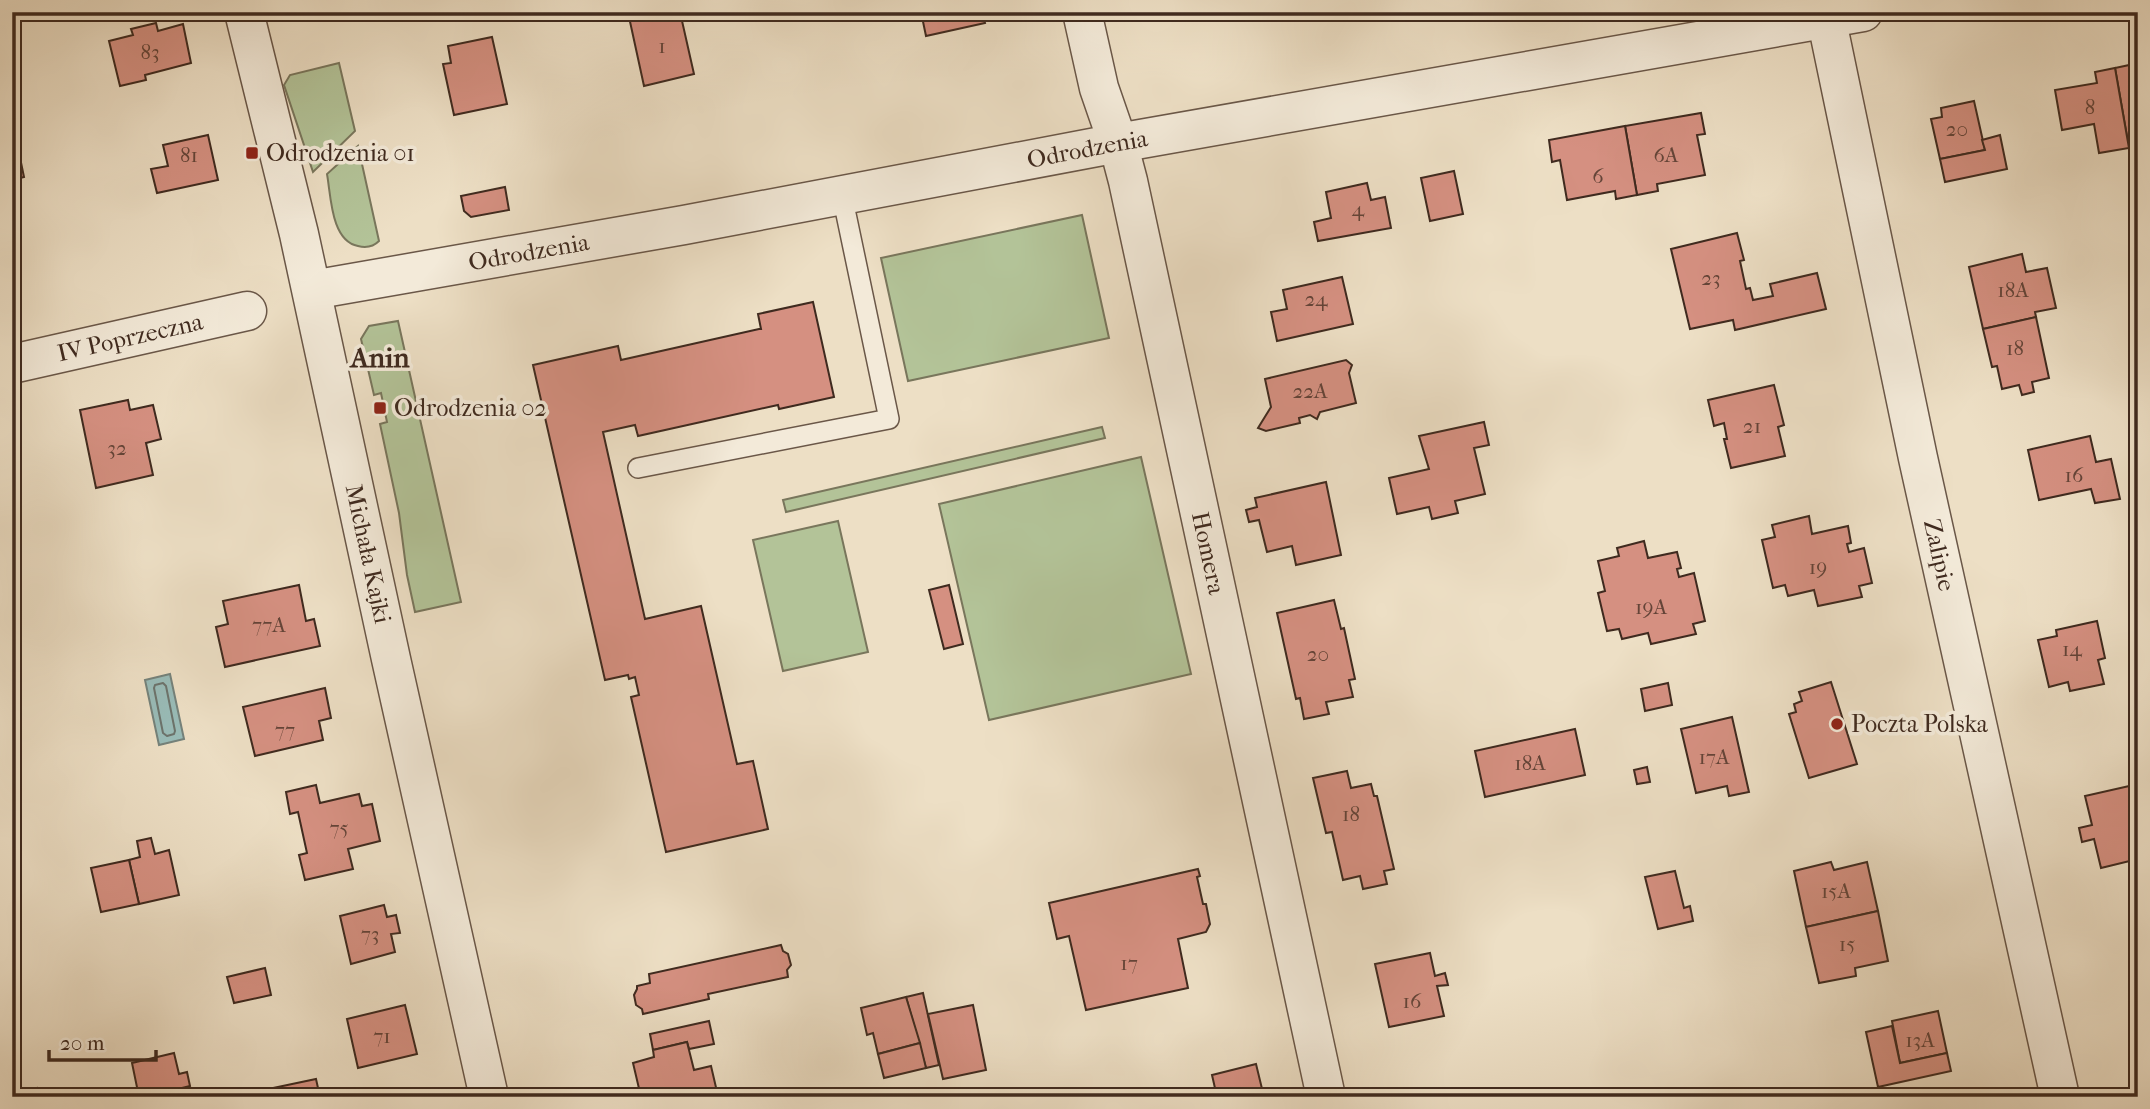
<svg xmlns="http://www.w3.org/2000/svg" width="2150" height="1109" font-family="'IM FELL French Canon',serif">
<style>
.green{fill:#b3c398;stroke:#79765c;stroke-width:2}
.water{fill:#99bcb8;stroke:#75827b;stroke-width:2}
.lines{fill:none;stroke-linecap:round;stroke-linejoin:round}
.shore{stroke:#6c736c;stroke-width:2}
.building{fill:#d59081;stroke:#3f2a1f;stroke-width:2}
.service-casing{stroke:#6a5748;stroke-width:22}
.minor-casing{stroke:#6a5748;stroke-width:41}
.tertiary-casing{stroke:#6a5748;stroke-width:41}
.service{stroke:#f3ead9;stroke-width:19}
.minor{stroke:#f3ead9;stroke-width:38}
.tertiary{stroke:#f3ead9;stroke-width:38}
.poi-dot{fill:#8f2418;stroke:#f3ead9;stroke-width:2.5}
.labels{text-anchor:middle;stroke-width:7;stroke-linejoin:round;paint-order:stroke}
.number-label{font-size:21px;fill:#644438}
.street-label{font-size:24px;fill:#3f2a1f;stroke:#f3ead9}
.poi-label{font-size:24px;fill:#3f2a1f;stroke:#f3ead9;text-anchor:start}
.quarter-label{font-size:28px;font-weight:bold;fill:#3f2a1f;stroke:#f3ead9}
</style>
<rect width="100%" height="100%" fill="#eddfc5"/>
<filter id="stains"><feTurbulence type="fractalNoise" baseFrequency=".00286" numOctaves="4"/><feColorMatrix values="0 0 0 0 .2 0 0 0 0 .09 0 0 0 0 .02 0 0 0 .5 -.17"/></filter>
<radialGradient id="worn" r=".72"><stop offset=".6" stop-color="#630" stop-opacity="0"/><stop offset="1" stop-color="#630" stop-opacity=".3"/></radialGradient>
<g class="green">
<path d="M339,63L355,131L313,172L284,85L290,75Z"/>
<path d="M358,146L379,241C373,247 366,248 358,246C331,241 331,196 327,174Z"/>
<path d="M1082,215L1109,338L908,381L881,258Z"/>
<path d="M398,321L461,602L415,612L407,575L399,513L380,424L387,422L381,393L374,395L361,339L369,326Z"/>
<path d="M1102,427L1105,438L786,512L783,500Z"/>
<path d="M1141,457L1191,674L989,720L939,504Z"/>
<path d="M838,521L868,652L783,671L753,540Z"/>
</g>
<path class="water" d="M170,674L184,739L159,745L145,680Z"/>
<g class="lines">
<path class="shore" d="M163,683L166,686L175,731L174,734L167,736L163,733L154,688L155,685Z"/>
</g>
<g class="building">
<path d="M651,12H680L694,74L644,86L629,17Z"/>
<path d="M921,12H982L985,23L926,36Z"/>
<path d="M156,23L158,31L183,24L191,63L145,75L146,80L120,86L109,41L133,35L131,29Z"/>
<path d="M492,37L507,104L454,115L443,64L451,63L448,46Z"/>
<path d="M2134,64L2138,75V146L2129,148L2115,68Z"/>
<path d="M2115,68L2129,148L2099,153L2094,124L2062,130L2055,90L2097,83L2095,72Z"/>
<path d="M1974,101L1985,150L1940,159L1931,119L1942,117L1941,108Z"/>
<path d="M1701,113L1705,134L1697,135L1705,175L1657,184L1658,191L1637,195L1625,126Z"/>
<path d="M1625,126L1637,195L1616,199L1615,191L1567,200L1560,160L1552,162L1549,140Z"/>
<path d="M208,135L218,180L157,193L151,169L168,166L163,145Z"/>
<path d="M2000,135L2007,169L1945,182L1940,159L1985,150L1982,140Z"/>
<path d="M18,148L24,177L12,180V149Z"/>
<path d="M1454,171L1463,214L1430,221L1421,178Z"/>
<path d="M1367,183L1371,200L1385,197L1391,228L1318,241L1314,222L1331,218L1326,192Z"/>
<path d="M12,185L19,212L12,213Z"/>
<path d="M505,187L509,210L471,217L464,211L461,196Z"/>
<path d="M1737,233L1744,260L1740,261L1746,289L1750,288L1753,300L1773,296L1770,284L1817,273L1826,309L1735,330L1733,320L1690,329L1671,249Z"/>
<path d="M2022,254L2026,272L2047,268L2056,308L2035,312L2036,317L1983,329L1969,267Z"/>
<path d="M1342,277L1353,324L1277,341L1271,312L1287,309L1283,290Z"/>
<path d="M813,302L834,397L779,409L778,405L638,436L635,425L603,432L645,619L701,606L737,764L753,761L768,829L666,852L631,697L639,695L635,677L629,679L628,675L605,680L533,365L618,346L621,360L759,329H761L758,314Z"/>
<path d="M2036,317L2049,378L2032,382L2034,392L2022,395L2019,385L2002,389L1997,366L1992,367L1983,329Z"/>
<path d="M1346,360L1352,365L1349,373L1356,403L1320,412L1317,419L1310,415L1299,418L1300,423L1266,431L1258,428L1271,407L1265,379Z"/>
<path d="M1774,385L1784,425L1778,427L1785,456L1731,468L1724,439H1727L1724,423L1714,426L1708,400Z"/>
<path d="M128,400L130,410L153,405L161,439L146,443L153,475L96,488L80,410Z"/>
<path d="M1484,422L1489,445L1474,448L1485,494L1455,501L1458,513L1432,519L1429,507L1397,514L1389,478L1429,469L1419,436Z"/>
<path d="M2090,436L2096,462L2111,459L2120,499L2095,503L2091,489L2039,500L2028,450Z"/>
<path d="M1326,482L1341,555L1296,565L1292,546L1267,552L1259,520L1249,522L1246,510L1257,507L1255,498Z"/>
<path d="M1809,516L1812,534L1848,526L1851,543L1847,544L1849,552L1864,548L1872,583L1859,586L1862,597L1818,606L1814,590L1788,596L1785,585L1773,588L1762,540L1775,537L1772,525Z"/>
<path d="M1644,541L1648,558L1677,552L1681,568L1677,569L1679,577L1694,573L1705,621L1693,624L1696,634L1651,644L1648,633L1622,639L1619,629L1607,631L1598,593L1605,591L1598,561L1619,556L1617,548Z"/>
<path d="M299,585L306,621L314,619L320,646L225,667L216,627L228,624L223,601Z"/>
<path d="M949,585L963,644L944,649L929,590Z"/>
<path d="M1334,600L1341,629L1344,628L1355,679L1349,680L1353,697L1326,702L1329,714L1304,719L1300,698L1296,699L1277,613Z"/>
<path d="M2097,621L2105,658L2098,660L2104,684L2070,691L2068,682L2049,687L2038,640L2057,636L2056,630Z"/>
<path d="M12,641L17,661L12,662Z"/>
<path d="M12,671L20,703L12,705Z"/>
<path d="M1831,682L1857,764L1809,778L1789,714L1796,712L1794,704L1802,701L1799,692Z"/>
<path d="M1668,683L1672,705L1645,711L1641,689Z"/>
<path d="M325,688L331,718L319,721L323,740L255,756L243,707Z"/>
<path d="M1732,717L1749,792L1729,796L1727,786L1696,793L1681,729Z"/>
<path d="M1575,729L1585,775L1485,797L1475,751Z"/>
<path d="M1647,767L1650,782L1637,784L1634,770Z"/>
<path d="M1347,771L1351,788L1371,784L1374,796H1377L1394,869L1384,871L1387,884L1363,889L1360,876L1343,880L1332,832L1326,833L1313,778Z"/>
<path d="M2138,784V859L2101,868L2094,839L2082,842L2079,828L2092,825L2085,796Z"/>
<path d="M316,785L320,803L359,794L362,806L372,804L380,841L348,849L353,869L305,880L299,855L307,853L298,812L290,814L286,792Z"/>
<path d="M151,838L155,854L169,850L179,895L139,904L129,860L140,857L137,841Z"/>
<path d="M129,860L139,904L101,912L91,868Z"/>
<path d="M1831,862L1834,870L1867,862L1878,911L1806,927L1794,871Z"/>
<path d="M1198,869L1200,876L1197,877L1203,904H1206L1210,924L1206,932L1178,939L1188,988L1086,1010L1069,936L1057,939L1049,903Z"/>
<path d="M1675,871L1684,908L1690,906L1693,921L1658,929L1645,877Z"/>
<path d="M384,905L387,917L396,915L400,933L391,934L395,952L351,964L340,916Z"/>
<path d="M1878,911L1888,961L1855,968L1856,976L1819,983L1806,927Z"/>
<path d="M781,945L783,951L788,954L791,965L787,970L788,977L708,994L709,999L643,1014L642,1009L636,1005L634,995L637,989V986L650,983L649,974Z"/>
<path d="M1430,953L1435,976L1445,973L1448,985L1437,986L1444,1016L1389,1027L1375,964Z"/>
<path d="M265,968L271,995L234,1003L227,977Z"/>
<path d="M923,993L939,1065L926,1068L906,997Z"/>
<path d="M906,997L920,1043L878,1054L873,1033L867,1035L861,1008Z"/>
<path d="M405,1005L417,1054L358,1068L347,1019Z"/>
<path d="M973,1005L986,1070L943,1079L928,1014Z"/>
<path d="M1938,1011L1947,1053L1900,1063L1892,1021Z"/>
<path d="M709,1021L714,1044L689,1049L687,1042L653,1050L650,1034Z"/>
<path d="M1892,1026L1900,1063L1947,1053L1951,1071L1878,1087L1866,1032Z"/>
<path d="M687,1042L694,1070L711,1066L718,1096L641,1097L633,1063L654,1057L653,1050Z"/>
<path d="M920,1043L926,1068L884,1078L878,1054Z"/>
<path d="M174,1053L179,1074L187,1072L190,1086L182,1088L184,1097H139L132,1063Z"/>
<path d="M1256,1064L1264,1097H1217L1212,1075Z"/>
<path d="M316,1079L320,1097H250L249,1093Z"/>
<path d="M37,1088L39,1097H12V1093Z"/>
</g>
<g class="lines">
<g class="service-casing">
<path id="service" d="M638,468L889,419L842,195"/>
</g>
<g class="minor-casing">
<g id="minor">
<path id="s1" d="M1082,12L1099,88L1118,143L1128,181L1326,1097"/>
<path id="s2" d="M1825,12L1918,458L2060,1097"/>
<path id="s3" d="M312,290L684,225L1118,143L1863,12"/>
<path id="s4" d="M12,364L247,311"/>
</g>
</g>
<g class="tertiary-casing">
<g id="tertiary">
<path id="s5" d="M244,12L299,234L391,659L489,1097"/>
</g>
</g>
<use href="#service" class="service"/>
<use href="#minor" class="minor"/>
<use href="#tertiary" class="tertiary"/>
</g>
<g class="poi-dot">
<rect x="245" y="146" width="14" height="14" rx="3.5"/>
<rect x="373" y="401" width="14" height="14" rx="3.5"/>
<circle cx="1837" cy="724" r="7"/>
</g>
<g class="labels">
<g class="number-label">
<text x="662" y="53">1</text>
<text x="150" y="59">83</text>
<text x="2090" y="114">8</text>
<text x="1957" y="136">20</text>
<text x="189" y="162">81</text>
<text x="1666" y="162">6A</text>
<text x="1598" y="183">6</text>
<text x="1358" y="216">4</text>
<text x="1711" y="285">23</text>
<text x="2013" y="297">18A</text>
<text x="1316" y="306">24</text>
<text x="2015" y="355">18</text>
<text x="1310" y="398">22A</text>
<text x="1752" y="433">21</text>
<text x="117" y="455">32</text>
<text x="2074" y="482">16</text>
<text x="1818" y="574">19</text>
<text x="1651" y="614">19A</text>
<text x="269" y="632">77A</text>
<text x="2072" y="656">14</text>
<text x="1318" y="661">20</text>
<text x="285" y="737">77</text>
<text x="1714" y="764">17A</text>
<text x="1530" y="770">18A</text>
<text x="1351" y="821">18</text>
<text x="339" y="835">75</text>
<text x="1836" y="898">15A</text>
<text x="370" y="941">73</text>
<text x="1847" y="951">15</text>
<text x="1129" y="970">17</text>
<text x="1412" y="1008">16</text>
<text x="382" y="1043">71</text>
<text x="1920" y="1047">13A</text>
</g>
<g class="street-label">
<text dy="8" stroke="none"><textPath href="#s3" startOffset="788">Odrodzenia</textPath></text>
<text dy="8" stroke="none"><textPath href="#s3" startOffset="220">Odrodzenia</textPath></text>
<text dy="8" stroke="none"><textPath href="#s4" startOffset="121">IV Poprzeczna</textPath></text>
<text dy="8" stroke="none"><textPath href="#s1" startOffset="556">Homera</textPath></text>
<text dy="8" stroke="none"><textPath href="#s5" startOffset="556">Michała Kajki</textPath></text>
<text dy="8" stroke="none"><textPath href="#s2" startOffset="555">Zalipie</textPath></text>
</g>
<g class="poi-label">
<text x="266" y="161">Odrodzenia 01</text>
<text x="394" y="416">Odrodzenia 02</text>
<text x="1851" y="732">Poczta Polska</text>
</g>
<g class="quarter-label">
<text x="380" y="367">Anin</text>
</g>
</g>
<rect width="2150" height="1109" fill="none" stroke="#eddfc5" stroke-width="42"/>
<rect x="14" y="14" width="2122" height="1081" fill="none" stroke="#3f2a1f" stroke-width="3.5"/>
<rect x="21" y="21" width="2108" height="1067" fill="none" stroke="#3f2a1f" stroke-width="2"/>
<path d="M49 1050v10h107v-10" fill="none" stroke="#3f2a1f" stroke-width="3.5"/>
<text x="60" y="1050" font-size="21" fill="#3f2a1f" stroke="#f3ead9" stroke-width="5" paint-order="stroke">20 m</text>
<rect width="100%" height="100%" filter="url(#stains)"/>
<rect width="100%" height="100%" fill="url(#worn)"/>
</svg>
